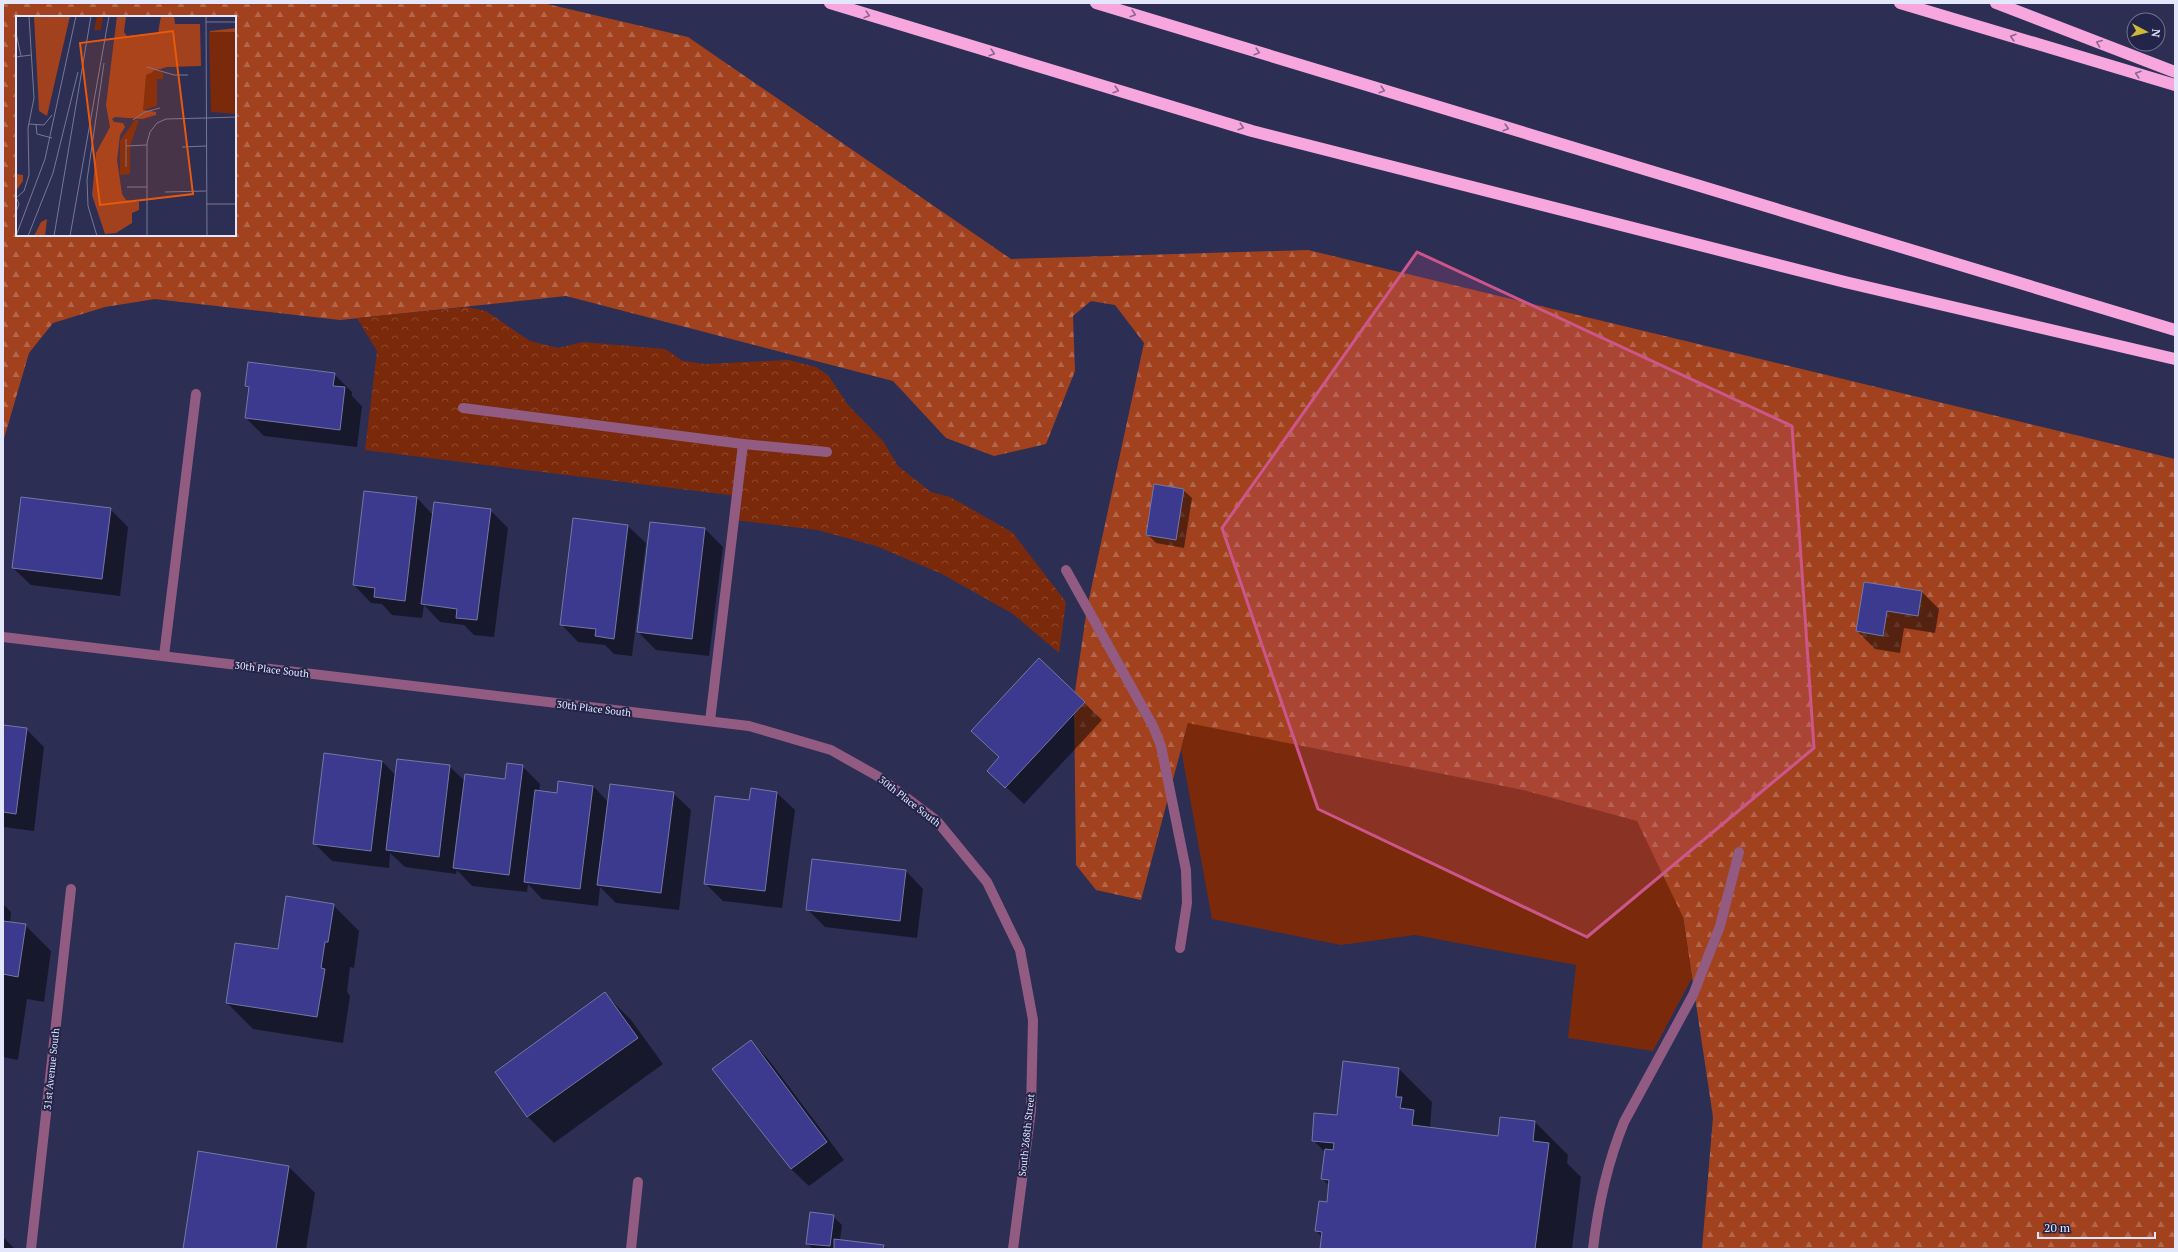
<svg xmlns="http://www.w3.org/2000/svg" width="2178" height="1252" font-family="'PT Serif',serif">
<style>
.forest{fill:url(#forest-firs);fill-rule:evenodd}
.park{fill:url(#park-crowns)}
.garden{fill:#7a2a0b}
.shadow{fill:#0007}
.building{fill:#3b3a8f;stroke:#7378a4}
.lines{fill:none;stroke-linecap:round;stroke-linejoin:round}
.service{stroke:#925b81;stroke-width:10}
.minor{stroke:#925b81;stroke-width:10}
.motorway{stroke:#f7a6de;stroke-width:12}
.oneway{stroke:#8c6594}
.marked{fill:#cc568b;fill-opacity:0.2;stroke:#cc568b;stroke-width:3;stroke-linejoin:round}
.labels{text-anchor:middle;stroke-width:4;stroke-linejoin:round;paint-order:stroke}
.street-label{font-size:10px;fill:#e4e7fb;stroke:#222449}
.inset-road{fill:none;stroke:#767897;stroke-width:1}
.view{fill:#e8590c;fill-opacity:0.15;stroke:#e8590c;stroke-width:2}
.inset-edge{fill:none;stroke:#e4e7fb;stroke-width:2}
</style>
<defs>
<pattern id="forest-firs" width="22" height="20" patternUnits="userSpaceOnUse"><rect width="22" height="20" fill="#a2411e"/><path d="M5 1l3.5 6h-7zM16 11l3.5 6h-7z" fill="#b3664b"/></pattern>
<pattern id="park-crowns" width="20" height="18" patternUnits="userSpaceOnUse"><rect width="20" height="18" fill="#7a2a0b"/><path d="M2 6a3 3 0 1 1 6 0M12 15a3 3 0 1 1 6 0" fill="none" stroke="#8d492f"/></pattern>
</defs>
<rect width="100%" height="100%" fill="#2c2e54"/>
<path class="forest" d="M3,3H543L688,37L1011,259L1308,250L2175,459V1249H1702L1713,1117L1683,917L1188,723L1141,900L1096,890L1076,865L1074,698L1087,608L1144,343L1115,305L1091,301L1073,316L1075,371L1046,444L994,456L946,438L893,381L566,296L340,320L155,299L105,307L53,323L29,353L3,442ZM17,17H235V235H17Z"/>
<path class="park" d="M467,307L486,311L530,341L558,348L583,342L665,349L683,361L705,364L789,360L816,367L828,375L848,405L883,441L898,466L931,492L950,497L1012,532L1066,602L1059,653L1013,614L942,574L876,546L817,530L734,520L737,496L365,450L377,351L357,318Z"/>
<path class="garden" d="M1188,723L1523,790L1637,821L1683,917L1692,978L1653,1051L1568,1038L1576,965L1415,935L1341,945L1212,919L1181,749Z"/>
<g class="shadow">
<path d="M334,374L352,392V396L362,406L357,447L264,436L246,418L250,390L246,386Z"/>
<path d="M1183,490L1192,498L1184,548L1156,543L1147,534Z"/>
<path d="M417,498L433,515L490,510L508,528L494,637L474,635L464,625L440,622L424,605L422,618L392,615L382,604L371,603L354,585Z"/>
<path d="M110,509L128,527L120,596L31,585L13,568Z"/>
<path d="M651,523L705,529L723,547L709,656L656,650L638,632Z"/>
<path d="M628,526L646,543L632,656L614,654L605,645L578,642L561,624Z"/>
<path d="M1865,583L1922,592L1939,609L1935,633L1904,628L1900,653L1875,649L1857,631Z"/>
<path d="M1039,659L1102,720L1024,804L989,771L1000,758L972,731Z"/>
<path d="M3,726L26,729L44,747L34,831L3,827Z"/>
<path d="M382,761L396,776L449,766L465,781L506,780L522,766L540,784L539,791L558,794L593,786L608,802L673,793L691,810L679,910L616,903L600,887L598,906L542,899L528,884L527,892L472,886L457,870L456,874L405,867L390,853L389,868L332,861L314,843Z"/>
<path d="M777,793L795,810L782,908L723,901L705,883L750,801Z"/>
<path d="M906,871L923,889L917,938L825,927L807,909Z"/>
<path d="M3,904L11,912L10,923L25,925L51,951L44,1002L27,999L18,1060L3,1057Z"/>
<path d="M333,905L359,931L354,968L350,967L347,992L350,996L343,1043L253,1029L227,1003L279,950Z"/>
<path d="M605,994L631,1020L663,1064L554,1143L528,1117L496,1072Z"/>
<path d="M751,1041L768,1059L844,1160L809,1186L791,1169L714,1070Z"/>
<path d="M1399,1069L1432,1102L1430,1127L1431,1129L1499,1138L1535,1122L1568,1155L1567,1163L1581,1177L1572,1249H1321L1322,1237L1316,1231L1328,1203L1330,1186L1322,1179L1326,1153L1313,1140L1338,1116Z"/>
<path d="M289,1167L315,1193L306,1249H184Z"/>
<path d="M833,1216L842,1225L840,1241L883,1246L887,1249H813L807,1243Z"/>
<path d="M3,1237L15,1249H3Z"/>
</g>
<g class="building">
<path d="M248,362L335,373L333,386L345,387L340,430L245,418L249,387L245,386Z"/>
<path d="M1154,484L1184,489L1176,540L1146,535Z"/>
<path d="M364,491L417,497L405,601L374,597L375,588L353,585Z"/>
<path d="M21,497L111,508L102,579L12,568Z"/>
<path d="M434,502L491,509L477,620L456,618L457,609L421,604Z"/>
<path d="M573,518L628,525L614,639L595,636L596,629L560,625Z"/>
<path d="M650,522L705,528L692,639L637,632Z"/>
<path d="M1864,582L1922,591L1918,616L1887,611L1883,636L1856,631Z"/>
<path d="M1039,658L1085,702L1005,788L987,771L999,757L971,731Z"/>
<path d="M3,725L27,728L16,814L3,812Z"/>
<path d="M324,753L382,761L371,851L313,844Z"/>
<path d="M397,759L450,765L439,857L386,850Z"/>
<path d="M507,763L523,765L509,875L453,868L465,774L505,779Z"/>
<path d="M558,781L593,786L580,889L524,882L535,790L557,793Z"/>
<path d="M610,784L674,792L661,893L597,885Z"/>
<path d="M751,788L777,792L765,891L704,884L715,796L749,800Z"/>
<path d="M812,859L906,870L900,921L806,910Z"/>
<path d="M286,896L334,904L328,942H325L321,968L325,969L317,1017L226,1003L235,943L278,949Z"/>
<path d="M3,921L26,924L18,977L3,974Z"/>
<path d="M605,992L638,1038L527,1117L495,1072Z"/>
<path d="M751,1040L827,1142L791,1169L712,1069Z"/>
<path d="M1343,1061L1399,1068L1396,1097H1402L1400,1108L1414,1110L1412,1125L1498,1136L1500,1117L1535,1121L1533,1141L1549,1143L1535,1249H1320L1322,1232L1315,1231L1319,1201L1327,1202L1329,1180L1321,1179L1325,1149L1333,1150L1334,1143L1312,1141L1314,1113L1337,1115Z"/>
<path d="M198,1151L289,1166L276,1249H183Z"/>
<path d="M810,1212L834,1215L830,1246L806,1244Z"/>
<path d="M834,1239L884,1245L883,1249H834Z"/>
</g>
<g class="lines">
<g class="service">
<path d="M1066,570L1153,726L1161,746L1186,870L1187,903L1180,948"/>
<path d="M1593,1249C1598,1205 1607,1164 1624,1122L1693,995L1720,926L1739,852"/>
</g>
<g class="minor">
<path d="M463,408L743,444L827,452"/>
<path d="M3,637L749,726L831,750L879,777L937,821L987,882L1020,950L1033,1020L1031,1110L1013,1249"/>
<path d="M164,656L196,394"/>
<path d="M710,721L743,444"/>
<path d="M31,1249L71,889"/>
<path d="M631,1249L638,1182"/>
</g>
<g class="motorway">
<path d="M830,3L1252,131L1845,282L2175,359"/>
<path d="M1096,3L2175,330"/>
<path d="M1900,3L2175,85"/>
<path d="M1996,3L2175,72"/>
</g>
</g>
<defs><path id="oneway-chevron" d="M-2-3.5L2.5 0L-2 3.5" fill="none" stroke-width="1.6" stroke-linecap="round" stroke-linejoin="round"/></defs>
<g class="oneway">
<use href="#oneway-chevron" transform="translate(1133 14) rotate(17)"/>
<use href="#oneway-chevron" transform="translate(867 15) rotate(17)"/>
<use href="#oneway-chevron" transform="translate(2013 37) rotate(-163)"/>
<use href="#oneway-chevron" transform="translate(2099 43) rotate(-159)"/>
<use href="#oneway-chevron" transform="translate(1257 52) rotate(17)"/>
<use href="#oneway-chevron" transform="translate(992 53) rotate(17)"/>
<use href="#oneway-chevron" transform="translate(2138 74) rotate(-163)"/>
<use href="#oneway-chevron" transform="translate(1116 90) rotate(17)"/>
<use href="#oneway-chevron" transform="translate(1382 90) rotate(17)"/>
<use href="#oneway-chevron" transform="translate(1241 127) rotate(17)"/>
<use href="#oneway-chevron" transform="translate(1506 128) rotate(17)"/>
</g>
<path class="marked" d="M1417,252L1792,426L1814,748L1587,937L1318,809L1222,528Z"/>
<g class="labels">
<g class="street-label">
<text transform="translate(272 669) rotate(7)" y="4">30th Place South</text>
<text transform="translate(594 708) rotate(7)" y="4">30th Place South</text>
<text transform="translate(910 801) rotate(38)" y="4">30th Place South</text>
<text transform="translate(51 1069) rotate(-84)" y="4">31st Avenue South</text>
<text transform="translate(1026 1135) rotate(-84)" y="4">South 268th Street</text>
</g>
</g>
<g transform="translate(16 16)">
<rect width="220" height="220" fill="#2c2e54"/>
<path d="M81,0H87L85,14H78Z" fill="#7a2a0b"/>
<path d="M18,0H54L31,100L23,95ZM101,0H110L108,16L111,20L142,17L145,0H158L159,8H184L185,50L151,51L137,55L127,94L140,96V99L126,103L99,101L96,103L98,106L107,107L109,111L104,119L101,144L106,178L110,184L123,186V194L116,197V207L100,217L89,218L76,179L80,137L94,111L90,89ZM220,12V36L194,35V15ZM0,158L7,159V165L0,175ZM31,203L29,220H18L25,206Z" fill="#a2411e"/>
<path d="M193,16H220V98L195,96ZM119,104H123L114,130V158L104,159V125Z" fill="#7a2a0b"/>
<path d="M141,54L147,56V63H141V90L127,94L130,59Z" fill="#7a2a0b"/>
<path class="inset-road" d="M190,0L191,220M190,6H220M0,17L5,40M0,41L15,39M131,51L158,59H172M190,102L220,101M117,104L129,96L144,92M13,108L28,109L36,99M20,109L21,118L36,122M110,123V151M110,130L131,129M166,131L190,130M111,171H131M149,176L190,175M0,182L8,175L13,159L12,112L18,82L13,0M190,188H220M0,196L3,188L0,181M0,220L29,143L60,0M12,220L37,157L62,56M38,220L75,0M54,220L93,0M81,220L72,190L71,164L88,47M131,220V127L134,116L141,107L150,103L190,102"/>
<path class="view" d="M157,15L177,178L84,189L64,27Z"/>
<rect width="220" height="220" class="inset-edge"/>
</g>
<rect width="2178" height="1252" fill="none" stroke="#e4e7fb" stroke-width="8"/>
<g transform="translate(2146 32) rotate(97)"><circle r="19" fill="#222449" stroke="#707290"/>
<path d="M0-3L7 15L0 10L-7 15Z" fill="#ceb837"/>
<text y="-6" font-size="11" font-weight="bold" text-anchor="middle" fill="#e4e7fb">N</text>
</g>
<path d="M2038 1232v6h117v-6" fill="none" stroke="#e4e7fb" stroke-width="2"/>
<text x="2044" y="1232" font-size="12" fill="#e4e7fb" stroke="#222449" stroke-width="3" paint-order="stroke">20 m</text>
</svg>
